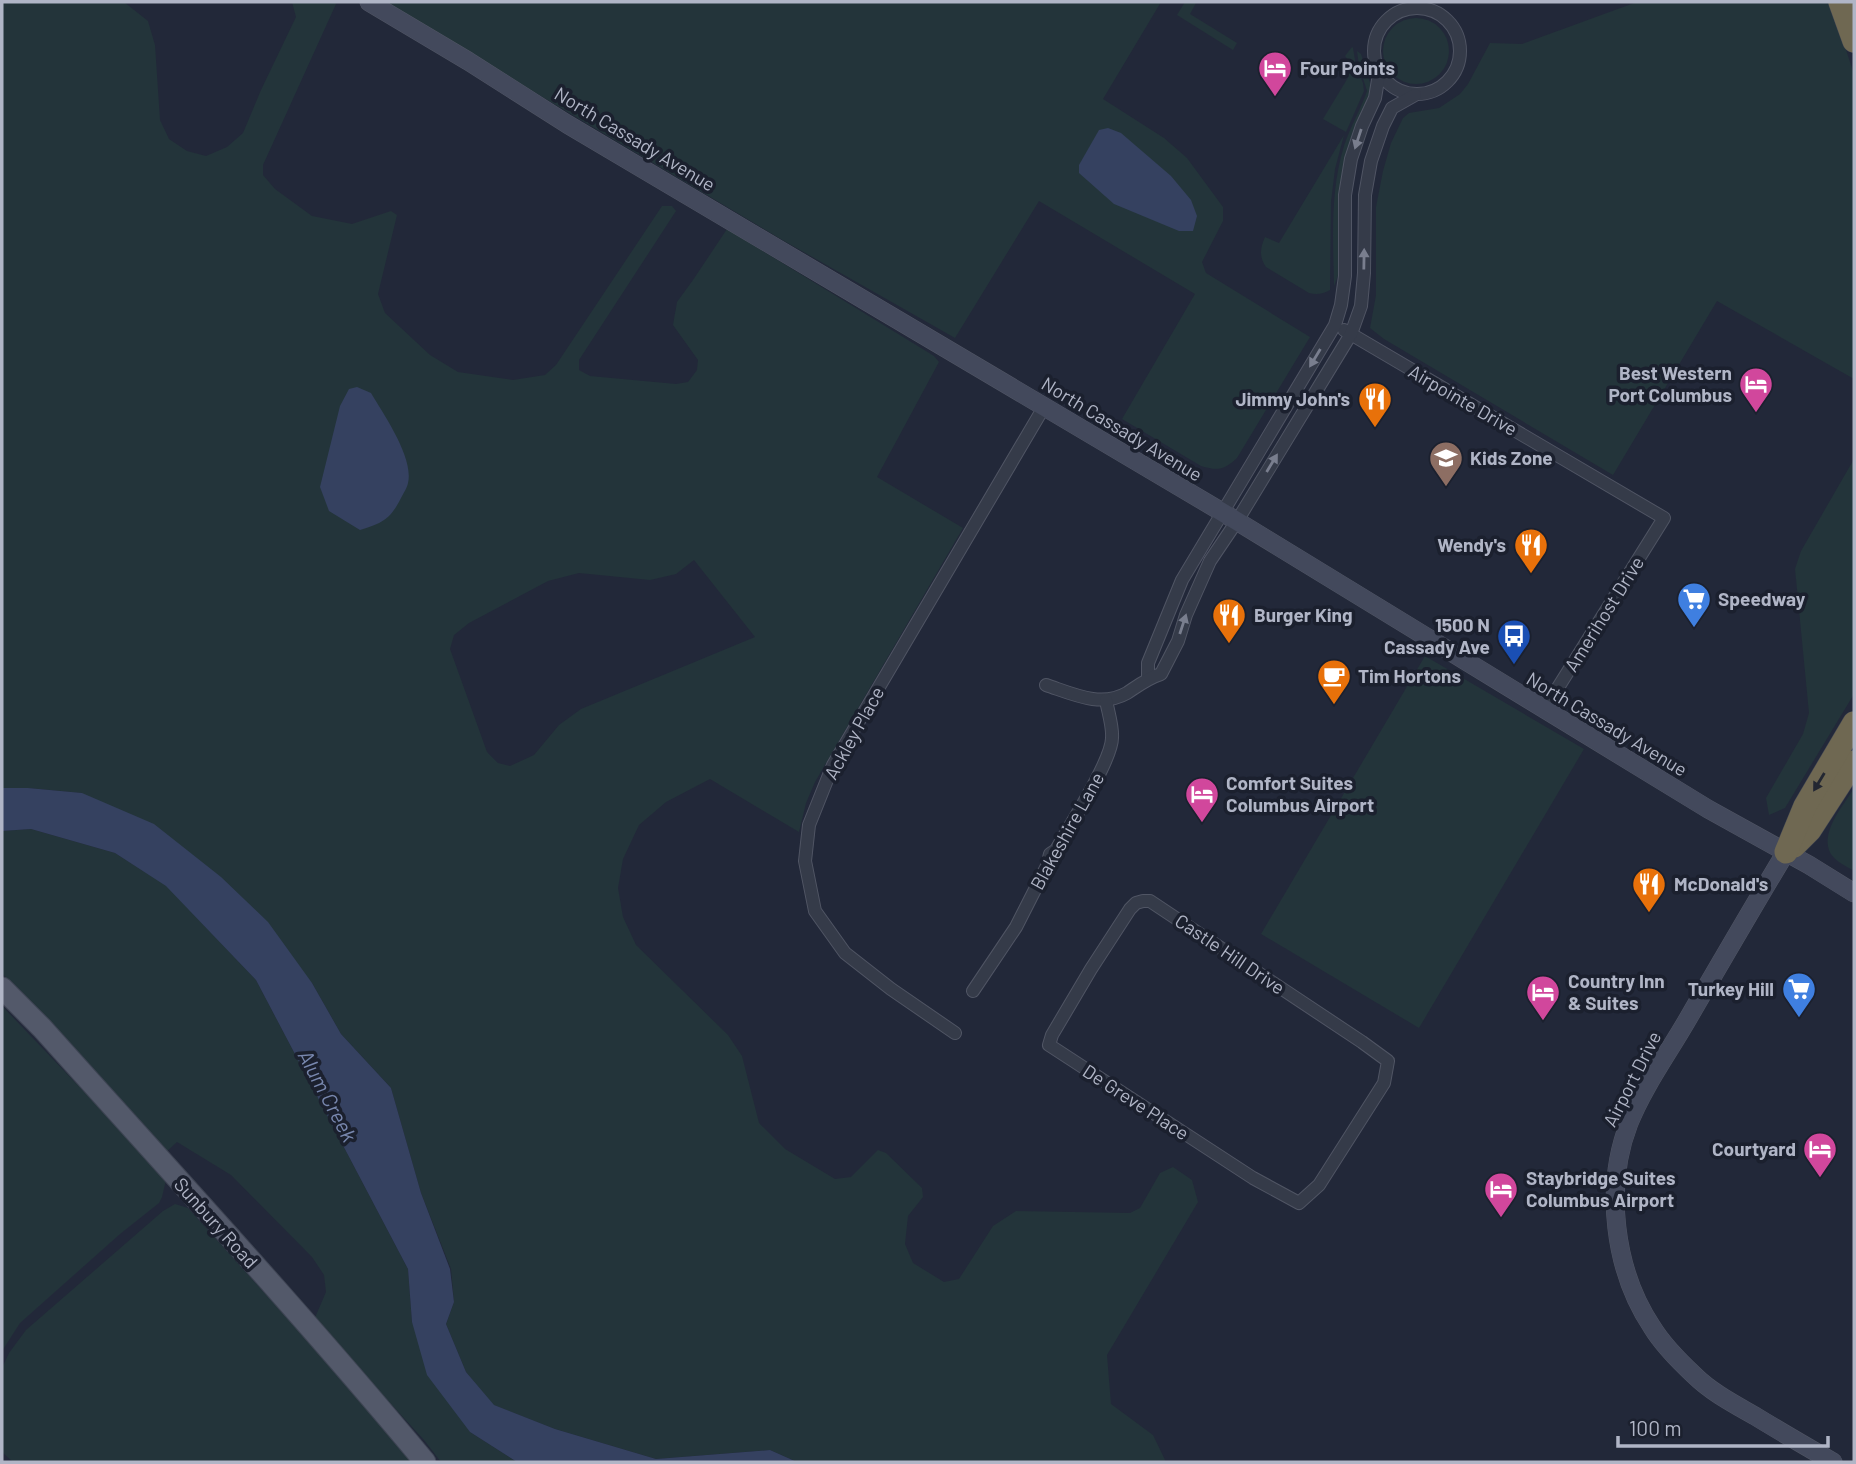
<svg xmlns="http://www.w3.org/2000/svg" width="1856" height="1464" font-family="Barlow,sans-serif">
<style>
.green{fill:#23343a;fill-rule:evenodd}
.water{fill:#354160}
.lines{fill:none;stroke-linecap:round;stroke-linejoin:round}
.street-casing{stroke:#505564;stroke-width:14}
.secondary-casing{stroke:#505564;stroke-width:19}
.primary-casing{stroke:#3e4453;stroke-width:23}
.highway-casing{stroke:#3d4251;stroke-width:24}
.street{stroke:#353b49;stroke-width:12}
.secondary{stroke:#43495c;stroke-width:18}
.primary{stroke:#53596a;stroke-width:21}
.highway{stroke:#6f6852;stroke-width:23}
.oneway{fill:#797e8e}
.oneway2{fill:#232732}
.labels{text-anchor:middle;stroke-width:7;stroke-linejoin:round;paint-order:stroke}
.poi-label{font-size:19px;font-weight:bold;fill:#b0b5c6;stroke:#1b202e;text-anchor:start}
.street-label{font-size:19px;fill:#b0b5c6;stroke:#1b202e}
.water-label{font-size:21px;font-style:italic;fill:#7887ae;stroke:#1b202e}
</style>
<rect width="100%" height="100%" fill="#222839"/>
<g class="green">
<path d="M2,2H124L148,21L155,45L160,120L169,139L187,151L206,156L227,147L243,133L261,90L296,17L292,2H335L336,4L263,165V175L275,189L312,216L352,224L391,211L397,215L378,294L385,313L430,355L458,372L513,380L545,375L556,365L662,206H672L676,211L579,360V370L590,376L676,384L688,382L697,370L698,360L673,325L677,302L693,280L727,229L934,356L939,362L877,477L963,528L815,782L806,803L799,832L710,779L666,802L639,825L623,859L618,888L623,917L636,945L728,1035L742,1056L759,1123L785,1149L835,1179L851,1177L878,1150L886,1153L922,1188L923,1197L908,1216L905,1244L913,1263L944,1282L959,1279L993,1226L1016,1211L1130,1213L1140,1208L1160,1173L1173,1167L1192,1180L1198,1202L1107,1355L1111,1404L1153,1435L1166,1462H797L770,1450L656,1459L555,1429L493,1405L466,1372L446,1324L454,1302L451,1269L421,1193L391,1088L341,1034L312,983L82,793L28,788H2ZM694,560L755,637L581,709L559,725L534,755L510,766L498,763L487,752L450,649L454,635L469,623L548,581L579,573L650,580L676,574Z"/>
<path d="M383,2H1161L1103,99L1164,138L1187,158L1223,207V221L1202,262L1206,273L1310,337L1237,458C1224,470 1218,471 1201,466L1122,419L1195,294L1039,201L955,338L779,238Z"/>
<path d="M1185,2L1196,3L1190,14L1237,43L1233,50L1177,15Z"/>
<path d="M1637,2H1830L1854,74V379L1717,301L1613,475L1384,339L1370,328L1376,295V207L1383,171L1391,143L1403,118L1409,113L1439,108L1460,94L1468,84L1490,43L1522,44Z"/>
<circle cx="1416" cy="51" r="33"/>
<path d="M1352,47L1353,48L1356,66L1363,83L1364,91L1346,132L1323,119L1349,76L1348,71L1354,70L1353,60H1348L1345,56Z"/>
<path d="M1357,51L1361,54L1372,89L1341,184L1339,202V273L1334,286C1333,239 1330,191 1344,146C1350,127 1361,109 1367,91L1359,66Z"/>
<path d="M1344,135L1335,169L1331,202L1330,290C1323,294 1317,295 1309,293L1266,267C1259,257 1260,248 1265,237L1279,243Z"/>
<path d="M1854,459V694L1785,808L1769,815L1766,798L1803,734L1809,713L1795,569L1801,551Z"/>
<path d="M1425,656L1584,749L1419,1028L1261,934Z"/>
<path d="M1854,788V871C1846,866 1832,860 1829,850C1822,829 1844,805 1854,788Z"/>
<path d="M31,829L115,853L167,886L256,980L408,1269L412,1322L470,1432L517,1462H441L424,1440L314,1320L326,1292L324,1275L312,1257L231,1175L177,1142L164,1154L41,1013L17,987L2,974V831Z"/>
<path d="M2,1006L139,1149L166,1180L162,1197L159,1203L120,1234L20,1323L2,1351Z"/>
<path d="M175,1204L188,1208L417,1462H13L2,1452V1368L9,1353L26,1330L163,1211Z"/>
</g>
<g class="water">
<path d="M1108,128L1121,133L1171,176L1191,200L1197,216L1193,231H1179L1114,204L1079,173V165L1099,130Z"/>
<path d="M357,387L371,393C384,415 414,458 408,483C407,488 403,494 401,498C390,520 382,523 360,530L329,511L320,487L340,406L349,389Z"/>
<path d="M2,788H28L82,793L154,824L221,877L268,922L312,983L341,1034L391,1088L421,1193L450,1269L454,1302L446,1324L466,1372L494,1405L555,1429L656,1459L770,1450L797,1462H517L470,1432L427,1375L412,1322L408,1269L256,980L166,886L115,853L31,829L2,831Z"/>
</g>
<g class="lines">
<g class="street-casing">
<g id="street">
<circle cx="1417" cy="51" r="43"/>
<path d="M1344,330L1664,518L1544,710"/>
<path d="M1148,678V663L1182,580L1335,325L1341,305L1345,276V195L1351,159L1362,126L1375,98L1379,74"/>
<path d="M1046,685C1073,694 1101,708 1127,693C1139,685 1148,678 1161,674L1178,641L1186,615L1210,561L1237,521L1351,334L1361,306L1364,273L1365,195L1371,161L1383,126L1392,108L1415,95"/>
<path d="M1143,901H1150L1362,1042L1388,1061L1384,1083L1319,1185L1299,1203L1253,1178L1049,1045L1052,1035L1091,969L1130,909L1136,903Z"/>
<path d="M973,991L1016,927L1047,866L1050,854L1056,850C1069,827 1112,760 1112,738C1113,726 1108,712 1106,700"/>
<path d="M955,1033L891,989L845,953L815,911L805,861L809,825L833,765L1044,407"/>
</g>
</g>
<g class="secondary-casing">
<g id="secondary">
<path d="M369,2L468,61L567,124L1222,512L1708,809L1809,865L1854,893"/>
<path d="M1786,852C1753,907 1721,962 1689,1017C1669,1052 1644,1086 1629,1123C1604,1187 1614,1270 1652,1327C1663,1345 1679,1361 1694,1375C1711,1392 1734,1404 1755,1416C1781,1432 1807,1447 1833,1462"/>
</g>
</g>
<g class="primary-casing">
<path id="primary" d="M2,988L42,1028C171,1172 302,1314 425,1462"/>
</g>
<g class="highway-casing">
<g id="highway">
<path d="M1840,2L1854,41"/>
<path d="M1794,846L1810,830L1854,762"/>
<path d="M1786,852L1805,806L1854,723"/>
</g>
</g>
<use href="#street" class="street"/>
<use href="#secondary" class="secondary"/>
<use href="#primary" class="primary"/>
<use href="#highway" class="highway"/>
</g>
<defs><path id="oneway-solid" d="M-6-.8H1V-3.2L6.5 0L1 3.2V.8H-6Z" transform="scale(1.75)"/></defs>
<g class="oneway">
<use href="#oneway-solid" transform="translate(1358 139) rotate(108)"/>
<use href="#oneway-solid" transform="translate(1364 259) rotate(-89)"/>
<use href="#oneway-solid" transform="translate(1315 358) rotate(121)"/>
<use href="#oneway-solid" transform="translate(1272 463) rotate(-59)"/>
<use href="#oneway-solid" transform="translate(1183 624) rotate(-72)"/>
</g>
<use class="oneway2" href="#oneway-solid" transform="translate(1819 782) rotate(121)"/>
<defs>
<g id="hotel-pin" transform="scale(1.75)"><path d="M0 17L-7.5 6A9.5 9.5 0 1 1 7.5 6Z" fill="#d1479c" stroke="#1b202e"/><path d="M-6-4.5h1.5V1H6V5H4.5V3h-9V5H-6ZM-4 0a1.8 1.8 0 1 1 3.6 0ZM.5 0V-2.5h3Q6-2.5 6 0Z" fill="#fff"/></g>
<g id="restaurant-pin" transform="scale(1.75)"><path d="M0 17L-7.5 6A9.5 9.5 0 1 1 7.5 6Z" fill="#e8710a" stroke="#1b202e"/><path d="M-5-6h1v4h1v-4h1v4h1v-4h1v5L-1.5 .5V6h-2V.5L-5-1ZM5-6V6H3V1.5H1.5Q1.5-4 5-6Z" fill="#fff"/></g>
<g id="school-pin" transform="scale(1.75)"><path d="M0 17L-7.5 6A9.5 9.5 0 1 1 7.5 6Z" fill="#8d6e63" stroke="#1b202e"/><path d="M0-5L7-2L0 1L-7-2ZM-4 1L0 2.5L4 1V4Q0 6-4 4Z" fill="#fff"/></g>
<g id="supermarket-pin" transform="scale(1.75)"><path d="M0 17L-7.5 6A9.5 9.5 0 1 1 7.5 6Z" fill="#3f7fe0" stroke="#1b202e"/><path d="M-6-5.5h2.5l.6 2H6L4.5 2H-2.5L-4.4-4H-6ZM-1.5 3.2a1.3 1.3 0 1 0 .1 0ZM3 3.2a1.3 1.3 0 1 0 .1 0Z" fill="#fff"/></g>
<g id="bus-pin" transform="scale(1.75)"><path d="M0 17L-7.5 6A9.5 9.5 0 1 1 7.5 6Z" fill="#1a4fb4" stroke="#1b202e"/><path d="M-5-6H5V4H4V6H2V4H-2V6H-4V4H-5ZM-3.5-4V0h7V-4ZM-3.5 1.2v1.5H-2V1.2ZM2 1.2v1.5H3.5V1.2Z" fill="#fff"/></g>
<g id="cafe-pin" transform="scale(1.75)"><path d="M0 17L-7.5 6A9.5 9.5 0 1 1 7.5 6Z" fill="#e8710a" stroke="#1b202e"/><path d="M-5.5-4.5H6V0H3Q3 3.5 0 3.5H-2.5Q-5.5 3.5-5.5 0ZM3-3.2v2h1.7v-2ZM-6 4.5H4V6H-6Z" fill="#fff"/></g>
</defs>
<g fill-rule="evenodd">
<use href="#hotel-pin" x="1275" y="68"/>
<use href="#hotel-pin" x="1756" y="384"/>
<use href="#restaurant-pin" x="1375" y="399"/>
<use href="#school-pin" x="1446" y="458"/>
<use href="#restaurant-pin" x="1531" y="545"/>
<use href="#supermarket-pin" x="1694" y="599"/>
<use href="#restaurant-pin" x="1229" y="615"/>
<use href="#bus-pin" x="1514" y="636"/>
<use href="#cafe-pin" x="1334" y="676"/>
<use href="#hotel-pin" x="1202" y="794"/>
<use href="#restaurant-pin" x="1649" y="884"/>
<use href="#supermarket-pin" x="1799" y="989"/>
<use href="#hotel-pin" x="1543" y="992"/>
<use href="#hotel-pin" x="1820" y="1149"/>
<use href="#hotel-pin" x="1501" y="1189"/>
</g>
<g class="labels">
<g class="poi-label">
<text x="1300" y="75">Four Points</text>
<text x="1732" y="380" text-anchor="end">Best Western<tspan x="1732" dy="22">Port Columbus</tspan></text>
<text x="1350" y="406" text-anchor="end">Jimmy John's</text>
<text x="1470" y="465">Kids Zone</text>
<text x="1506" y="552" text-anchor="end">Wendy's</text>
<text x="1718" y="606">Speedway</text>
<text x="1254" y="622">Burger King</text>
<text x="1490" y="632" text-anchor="end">1500 N<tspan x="1490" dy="22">Cassady Ave</tspan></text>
<text x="1358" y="683">Tim Hortons</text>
<text x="1226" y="790">Comfort Suites<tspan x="1226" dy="22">Columbus Airport</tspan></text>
<text x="1674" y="891">McDonald's</text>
<text x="1568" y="988">Country Inn<tspan x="1568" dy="22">&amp; Suites</tspan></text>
<text x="1774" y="996" text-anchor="end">Turkey Hill</text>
<text x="1796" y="1156" text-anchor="end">Courtyard</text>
<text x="1526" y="1185">Staybridge Suites<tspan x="1526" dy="22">Columbus Airport</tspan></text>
</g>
<g class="street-label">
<text transform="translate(635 139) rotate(31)" y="7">North Cassady Avenue</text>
<text transform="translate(1463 400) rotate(30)" y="7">Airpointe Drive</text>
<text transform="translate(1122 429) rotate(31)" y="7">North Cassady Avenue</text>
<text transform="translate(1604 614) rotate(-58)" y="7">Amerihost Drive</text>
<text transform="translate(1607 724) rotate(31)" y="7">North Cassady Avenue</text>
<text transform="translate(854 733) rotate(-61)" y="7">Ackley Place</text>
<text transform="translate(1067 831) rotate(-61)" y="7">Blakeshire Lane</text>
<text transform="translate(1230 954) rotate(34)" y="7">Castle Hill Drive</text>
<text transform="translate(1632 1079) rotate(-63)" y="7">Airport Drive</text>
<text transform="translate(1136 1102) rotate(33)" y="7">De Greve Place</text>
<text transform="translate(216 1223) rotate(48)" y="7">Sunbury Road</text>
</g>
<g class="water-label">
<text transform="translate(327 1096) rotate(62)" y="7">Alum Creek</text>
</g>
</g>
<rect width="1856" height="1464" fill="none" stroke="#b0b5c6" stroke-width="7"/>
<path d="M1618 1436v10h210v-10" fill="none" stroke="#b0b5c6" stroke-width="3.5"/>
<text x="1629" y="1436" font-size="21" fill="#b0b5c6" stroke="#1b202e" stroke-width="5" paint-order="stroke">100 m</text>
</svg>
